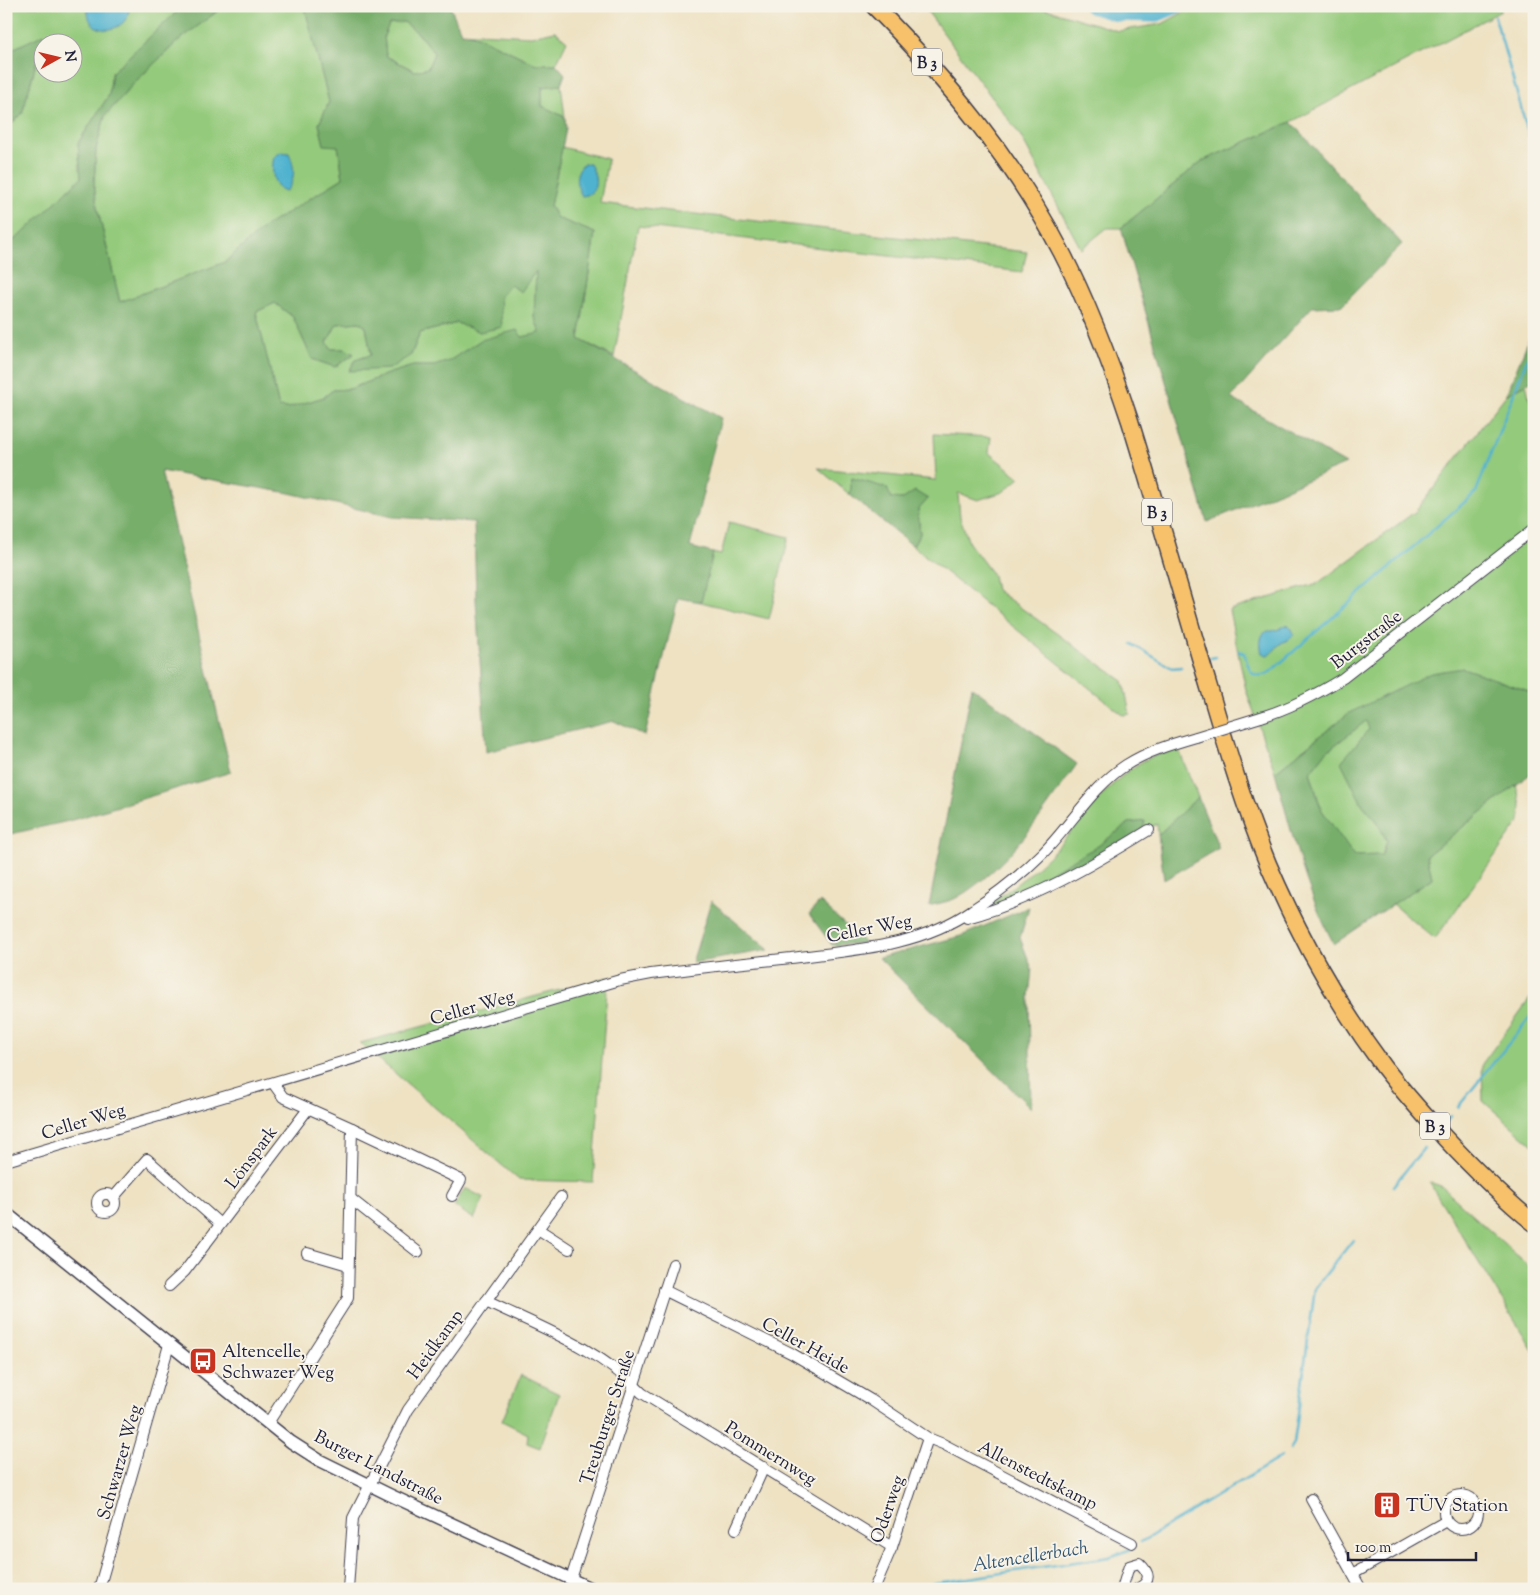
<svg xmlns="http://www.w3.org/2000/svg" width="1540" height="1595" font-family="'Sorts Mill Goudy',serif">
<style>
.green{fill:#94ca7b;stroke:#5b765b;fill-rule:evenodd}
.forest{fill:#77ae6b;stroke:#4c6853;fill-rule:evenodd}
.water{fill:#50b2cf;stroke:#396a85}
.lines{fill:none;stroke-linecap:round;stroke-linejoin:round}
.stream{stroke:#50b2cf;stroke-width:2.5}
.river{stroke:#50b2cf;stroke-width:15}
.minor-casing{stroke:#413f4f;stroke-width:12}
.tertiary-casing{stroke:#413f4f;stroke-width:14}
.trunk-casing{stroke:#413f4f;stroke-width:19}
.minor{stroke:#fff;stroke-width:10}
.tertiary{stroke:#fff;stroke-width:11}
.trunk{stroke:#f6c16b;stroke-width:16}
.minor-bridge-casing{stroke:#413f4f;stroke-width:12;stroke-linecap:butt}
.minor-bridge{stroke:#fff;stroke-width:10}
.labels{text-anchor:middle;stroke-width:4;stroke-linejoin:round;paint-order:stroke}
.shield{fill:#f7f3e8;stroke:#62616f;stroke-width:1}
.shield-label{font-size:16px;font-weight:bold;fill:#22223b}
.street-label{font-size:18px;fill:#22223b;stroke:#f7f3e8}
.poi-label{font-size:18px;fill:#22223b;stroke:#f7f3e8;text-anchor:start}
.water-label{font-size:19px;font-style:italic;fill:#32546f;stroke:#f7f3e8}
</style>
<rect width="100%" height="100%" fill="#f7f3e8"/>
<filter id="ink" filterUnits="userSpaceOnUse"><feTurbulence type="fractalNoise" baseFrequency=".02" numOctaves="2"/><feDisplacementMap in="SourceGraphic" scale="10" xChannelSelector="R" yChannelSelector="G"/><feConvolveMatrix kernelMatrix="1 2 1 2 8 2 1 2 1" color-interpolation-filters="sRGB"/></filter>
<filter id="wash" filterUnits="userSpaceOnUse"><feTurbulence type="fractalNoise" baseFrequency=".0096" numOctaves="4" result="noise"/><feDisplacementMap in="SourceGraphic" scale="20" xChannelSelector="R" yChannelSelector="G"/><feGaussianBlur stdDeviation="1.12" result="paint"/><feColorMatrix in="noise" values="0 0 0 0 0 0 0 0 0 0 0 0 0 0 0 0 0 1.4 0 .05"/><feComposite in="paint" operator="in"/></filter>
<g filter="url(#wash)">
<rect width="100%" height="100%" fill="#eee2c3"/>
<g class="green">
<path d="M6,6H186L112,72L109,95L78,143L81,178L23,233L6,246V129L22,114L44,35L6,52ZM42,42H72V72H42Z"/>
<path d="M224,6H306L305,8L329,102L319,124L324,144L338,145L343,178L266,226L225,262L120,302L97,207L94,184L96,149L105,116L136,81L177,42Z"/>
<path d="M905,6H1037L1118,31L1162,24L1195,6H1500L1501,11L1291,122L1202,161L1121,228H1107L1081,249L1020,135L924,7L911,11Z"/>
<path d="M404,22L418,33L434,53L428,68L415,71L386,56L384,36L389,23Z"/>
<path d="M555,31L567,41L556,64H536L477,36L461,32L531,36Z"/>
<path d="M561,85L565,117L542,106V87Z"/>
<path d="M562,147L608,159L600,203L1027,252L1022,272L638,226L614,357L579,339L595,233L557,218L550,206Z"/>
<path d="M536,271L534,316L541,333L522,338L481,340L449,361L434,366H413L390,373L350,389L333,390L324,397L288,408H279L256,312L275,303L293,317L312,359L335,367L354,354L345,349H331L327,342L337,324L359,322L366,327L371,355L355,360L411,355L420,333L457,323L480,332L500,297L510,285Z"/>
<path d="M1526,384L1534,417V693L1463,668L1349,713L1275,772L1246,690L1229,610L1318,583L1416,511L1506,395Z"/>
<path d="M934,434L991,437L989,453L1020,478L1003,492L978,500L958,493L960,517L969,543L993,575L996,590L1123,681L1130,714L1123,715L913,546L920,534L918,510L927,499H903L891,498L852,478L850,495L818,468L936,480Z"/>
<path d="M729,522L789,537L769,619L701,602L713,553L721,555Z"/>
<path d="M1366,720L1370,729L1362,804L1376,820L1387,841L1382,855L1353,856L1321,809L1310,772L1326,752Z"/>
<path d="M1178,748L1198,797L1158,835L1157,824L1142,832L1145,822L1129,823L1098,846L1024,893L978,912C1004,894 1029,876 1050,855C1081,823 1106,782 1145,760C1155,755 1167,752 1178,748Z"/>
<path d="M1516,785L1521,804L1520,821L1435,939L1393,904L1432,878L1427,855Z"/>
<path d="M608,977L593,1182L519,1180L360,1043Z"/>
<path d="M1534,993V1146L1483,1101L1482,1064Z"/>
<path d="M1429,1182L1441,1186L1534,1271V1352Z"/>
<path d="M465,1188L484,1198L474,1219L454,1206Z"/>
<path d="M521,1375L559,1394L540,1448L527,1443L528,1434L502,1421Z"/>
</g>
<g class="forest">
<path d="M183,6H224L177,42L136,81L105,116L96,149L94,184L97,207L120,302L225,262L266,226L343,178L338,146L324,145L319,124L329,102L305,8L306,6H450L461,32L477,36L536,64H556L565,74L561,85L542,87V106L565,117L566,129L550,206L557,218L595,233L579,339L721,418L690,547L713,553L701,602L678,598L645,736L614,721L486,752L476,600L474,522L392,517L289,493L161,471L231,772L69,821L6,835V246L23,233L81,178L78,143L109,95L112,72ZM404,22L418,33L434,53L428,68L415,71L386,56L384,36L389,24ZM536,271L534,316L540,333L522,337L517,330L481,340L449,361L434,366H413L390,373L350,389L333,390L324,397L289,408L279,407L256,312L275,303L293,317L312,359L335,367L354,354L345,349H331L327,342L337,324L359,322L366,327L371,355L355,360L349,371L389,369L411,355L420,333L457,323L480,332L502,327L500,297L510,285L521,292Z"/>
<path d="M44,34L22,114L6,129V52Z"/>
<path d="M1291,122L1402,244L1341,306L1312,307L1231,398L1346,464L1207,522L1121,228L1202,161Z"/>
<path d="M1534,326V381L1526,384L1506,395Z"/>
<path d="M852,478L887,488L891,498L903,499L915,491L928,499L918,510L920,534L913,546L850,495Z"/>
<path d="M1463,668L1534,693V771L1427,855L1432,878L1334,944C1305,890 1291,830 1275,772L1349,713L1431,673ZM1366,721L1369,729L1341,762L1362,804L1376,820L1387,841L1382,855L1354,856L1321,809L1310,772L1326,752Z"/>
<path d="M972,687L1077,764C1044,811 1009,867 958,897C950,902 938,903 929,906Z"/>
<path d="M1198,797L1219,848L1164,880L1158,835Z"/>
<path d="M1145,821L1142,832L1108,853L1023,894L1038,879L1098,846L1129,823Z"/>
<path d="M711,901L769,950L692,963Z"/>
<path d="M820,902L865,943L832,945L809,914Z"/>
<path d="M1029,907L1020,938L1032,969L1029,997L1031,1108L879,958L961,936Z"/>
</g>
<g class="water">
<path d="M88,6H129C132,33 84,41 88,6Z"/>
<path d="M281,152L289,153C295,167 296,180 286,191C272,188 271,169 274,157Z"/>
<path d="M583,164H590C597,176 600,194 582,196C575,184 574,174 583,164Z"/>
<path d="M1287,625L1292,629L1294,634C1290,641 1286,640 1280,644C1275,648 1274,653 1267,655L1262,653C1260,646 1259,633 1268,631C1269,631 1275,631 1276,630C1281,629 1283,626 1287,625Z"/>
</g>
<g class="lines">
<g class="stream">
<path d="M1495,17L1534,153"/>
<path d="M1132,644L1172,668L1181,667"/>
<path d="M1239,651L1244,653C1249,668 1251,682 1270,672L1476,492L1534,341"/>
<path d="M1211,658L1216,657"/>
<path d="M1458,1107L1534,1012"/>
<path d="M1447,1121L1450,1116"/>
<path d="M1393,1186L1424,1148"/>
<path d="M1290,1450L1294,1443L1315,1288L1353,1240"/>
<path d="M1141,1542L1281,1457"/>
<path d="M902,1588L1109,1557L1131,1549"/>
</g>
<path class="river" d="M1091,6L1117,14L1155,15L1177,6"/>
</g>
</g>
<g filter="url(#ink)">
<g class="lines">
<g class="minor-casing">
<g id="minor">
<path d="M1261,717C1291,708 1317,694 1343,678L1534,529"/>
<path d="M967,918C1033,900 1091,866 1149,830"/>
<path d="M352,1128L461,1180L452,1196"/>
<path d="M6,1161L620,980L651,974C698,968 744,963 791,958C853,950 919,947 972,910C997,894 1022,874 1043,853C1071,825 1092,787 1126,765C1148,751 1172,744 1196,737"/>
<circle cx="106" cy="1203" r="9"/>
<path d="M113,1198L147,1159L220,1224"/>
<path d="M351,1199L418,1252"/>
<path d="M538,1229L569,1249"/>
<path d="M307,1253L348,1265"/>
<path d="M169,1286L185,1271L308,1109"/>
<path d="M664,1290L791,1353L871,1400L928,1438L943,1444L1132,1543"/>
<path d="M486,1301C540,1327 600,1349 642,1393L892,1547"/>
<path d="M268,1423L348,1298L352,1128L283,1097L273,1083"/>
<circle cx="1461" cy="1512" r="17"/>
<path d="M1311,1499L1361,1589"/>
<path d="M736,1529L764,1467"/>
<path d="M1353,1574L1446,1521"/>
<path d="M571,1579L673,1264"/>
<path d="M99,1589L169,1345"/>
<path d="M348,1589L353,1518L408,1410L561,1197"/>
<path d="M874,1589L892,1547L928,1438"/>
<path d="M1122,1589L1129,1566L1139,1563C1150,1573 1152,1581 1137,1589"/>
</g>
</g>
<g class="tertiary-casing">
<path id="tertiary" d="M6,1213L291,1442L319,1460L388,1494L592,1589"/>
</g>
<g class="trunk-casing">
<path id="trunk" d="M874,6C947,80 1014,160 1062,253C1090,307 1111,364 1130,421C1155,502 1178,583 1202,664C1222,731 1241,799 1268,864C1299,936 1338,1005 1384,1067C1403,1092 1424,1115 1444,1137C1472,1167 1502,1197 1534,1223"/>
</g>
<use href="#minor" class="minor"/>
<use href="#tertiary" class="tertiary"/>
<use href="#trunk" class="trunk"/>
<g class="minor-bridge-casing">
<path id="minor-bridge" d="M1196,737L1261,717"/>
</g>
<use href="#minor-bridge" class="minor-bridge"/>
</g>
</g>
<defs>
<g id="bus-square" transform="scale(1.4375)"><rect x="-9" y="-9" width="18" height="18" rx="4" fill="#c8321e" stroke="#f7f3e8"/><path d="M-5-6H5V4H4V6H2V4H-2V6H-4V4H-5ZM-3.5-4V0h7V-4ZM-3.5 1.2v1.5H-2V1.2ZM2 1.2v1.5H3.5V1.2Z" fill="#fff"/></g>
<g id="building-square" transform="scale(1.4375)"><rect x="-9" y="-9" width="18" height="18" rx="4" fill="#c8321e" stroke="#f7f3e8"/><path d="M-4-6H4V6H1V3H-1V6H-4ZM-2.5-4.3h1.7v1.8h-1.7ZM.8-4.3h1.7v1.8H.8ZM-2.5-1h1.7V.8h-1.7ZM.8-1h1.7V.8H.8Z" fill="#fff"/></g>
</defs>
<g fill-rule="evenodd">
<use href="#bus-square" x="203" y="1361"/>
<use href="#building-square" x="1387" y="1505"/>
</g>
<g class="labels">
<g class="shield">
<rect x="912" y="48.5" width="30" height="27" rx="4"/>
<rect x="1142" y="498.5" width="30" height="27" rx="4"/>
<rect x="1420" y="1112.5" width="30" height="27" rx="4"/>
</g>
<g class="shield-label">
<text x="927" y="68">B 3</text>
<text x="1157" y="518">B 3</text>
<text x="1435" y="1132">B 3</text>
</g>
<g class="street-label">
<text transform="translate(1366 639) rotate(-38)" y="6">Burgstraße</text>
<text transform="translate(869 928) rotate(-11)" y="6">Celler Weg</text>
<text transform="translate(472 1007) rotate(-16)" y="6">Celler Weg</text>
<text transform="translate(83 1121) rotate(-17)" y="6">Celler Weg</text>
<text transform="translate(251 1157) rotate(-53)" y="6">Lönspark</text>
<text transform="translate(435 1344) rotate(-54)" y="6">Heidkamp</text>
<text transform="translate(806 1345) rotate(29)" y="6">Celler Heide</text>
<text transform="translate(607 1417) rotate(-72)" y="6">Treuburger Straße</text>
<text transform="translate(771 1453) rotate(32)" y="6">Pommernweg</text>
<text transform="translate(119 1462) rotate(-74)" y="6">Schwarzer Weg</text>
<text transform="translate(379 1467) rotate(27)" y="6">Burger Landstraße</text>
<text transform="translate(1038 1475) rotate(27)" y="6">Allenstedtskamp</text>
<text transform="translate(887 1509) rotate(-71)" y="6">Oderweg</text>
</g>
<g class="poi-label">
<text x="222" y="1357">Altencelle,<tspan x="222" dy="21">Schwazer Weg</tspan></text>
<text x="1406" y="1511">TÜV Station</text>
</g>
<g class="water-label">
<text transform="translate(1030 1555) rotate(-9)" y="7">Altencellerbach</text>
</g>
</g>
<rect width="1540" height="1595" fill="none" stroke="#f7f3e8" stroke-width="25"/>
<g transform="translate(58 58) rotate(82)"><circle r="24" fill="#f7f3e8" stroke="#a29fa3"/>
<path d="M0-4L9 19L0 12L-9 19Z" fill="#c8321e"/>
<text y="-8" font-size="14" font-weight="bold" text-anchor="middle" fill="#22223b">N</text>
</g>
<path d="M1348 1552v8h128v-8" fill="none" stroke="#22223b" stroke-width="2.5"/>
<text x="1355" y="1552" font-size="15" fill="#22223b" stroke="#f7f3e8" stroke-width="4" paint-order="stroke">100 m</text>
</svg>
